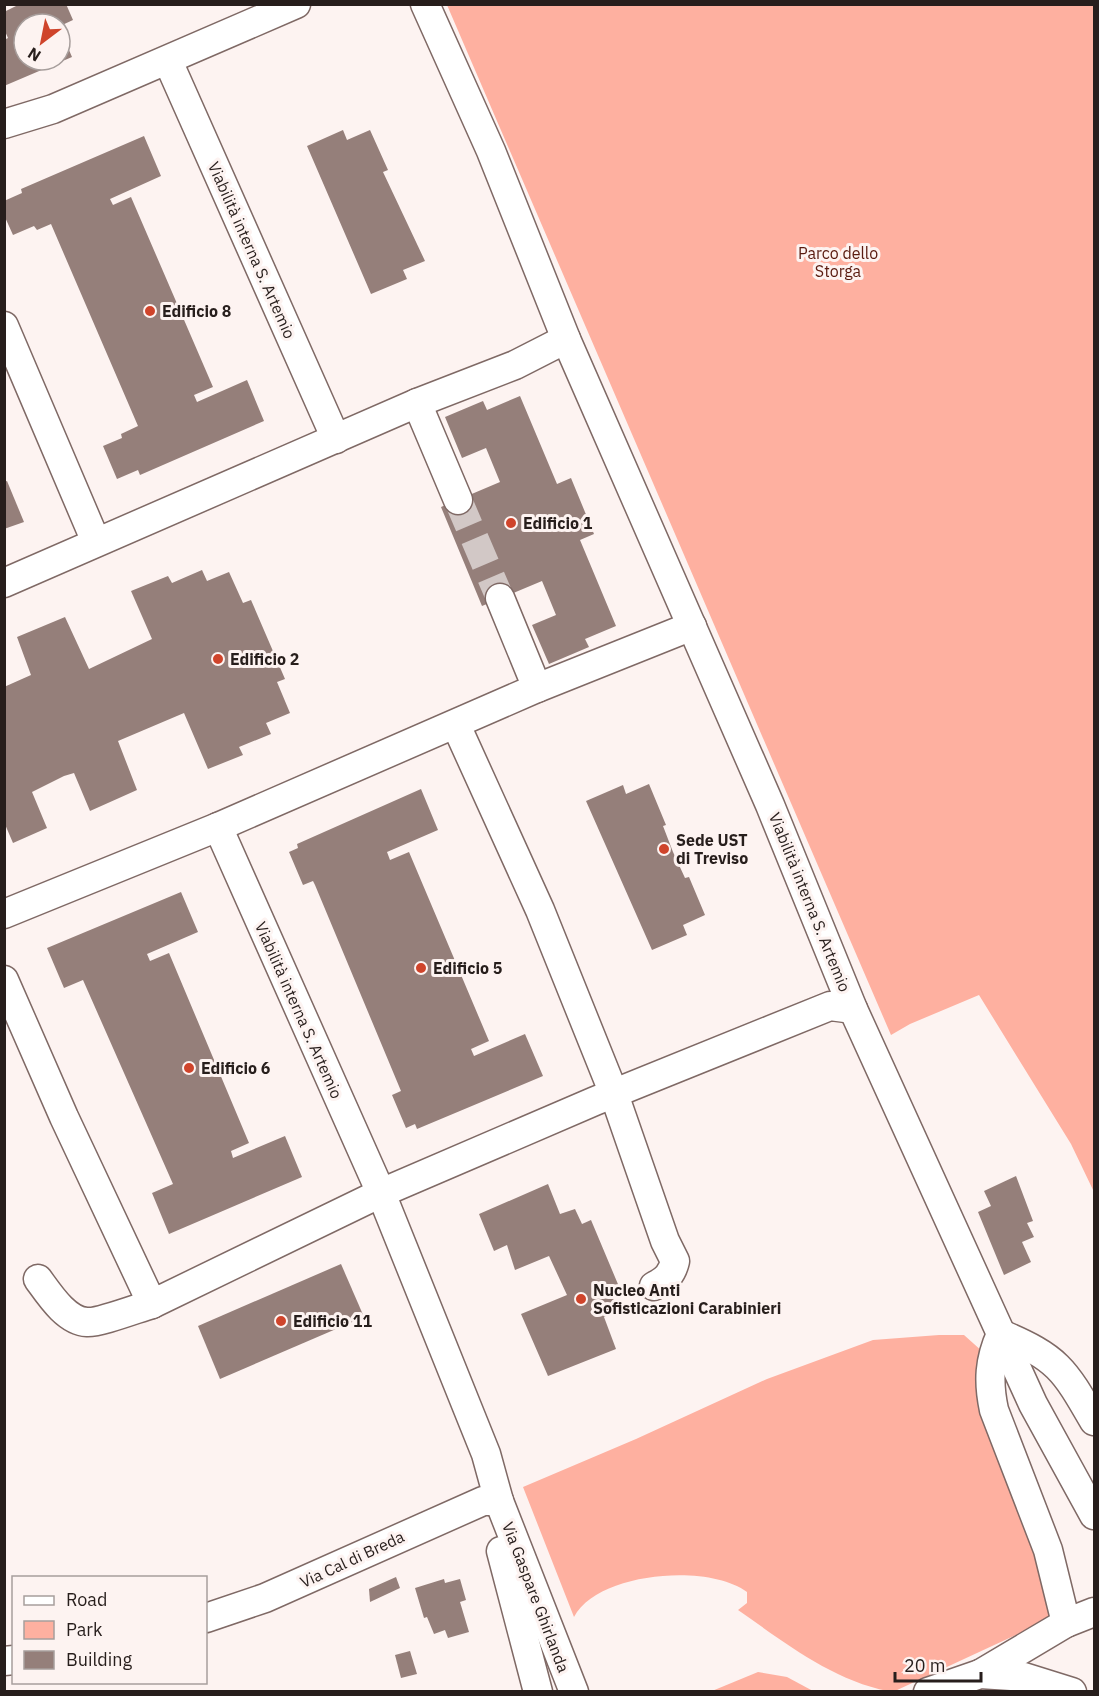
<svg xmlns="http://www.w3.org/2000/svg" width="1099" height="1696" font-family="'IBM Plex Sans',sans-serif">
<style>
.green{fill:#feb0a0}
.building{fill:#957f7a}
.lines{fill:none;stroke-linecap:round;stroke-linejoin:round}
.minor-tunnel{stroke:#d2c8c6;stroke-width:28;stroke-dasharray:28 14;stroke-linecap:butt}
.minor-casing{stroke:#7f6965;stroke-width:31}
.minor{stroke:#fff;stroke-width:28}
.poi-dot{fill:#cf442b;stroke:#fdf3f1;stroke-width:2}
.labels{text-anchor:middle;stroke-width:6;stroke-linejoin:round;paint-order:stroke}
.street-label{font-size:16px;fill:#271e1c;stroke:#fdf3f1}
.park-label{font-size:16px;fill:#591a0f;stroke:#fdf3f1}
.poi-label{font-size:16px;font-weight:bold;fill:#271e1c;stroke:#fdf3f1;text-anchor:start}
</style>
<rect width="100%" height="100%" fill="#fdf3f1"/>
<g class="green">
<path d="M447,5H1094V1192L1071,1144L979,995L910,1024L891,1035Z"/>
<path d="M939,1335H964L983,1352L1053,1609L1046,1621L895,1691H888C832,1680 784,1642 738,1610L747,1603V1592C708,1563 598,1572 574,1617L523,1487L636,1439L767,1379L873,1340Z"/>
<path d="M758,1672L787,1677L813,1691H712Z"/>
</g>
<g class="building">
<path d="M20,4H66L73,20L60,26L24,24V60H60V29L72,57L4,86V40L8,38L4,29V12Z"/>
<path d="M343,130L347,140L370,130L388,170L383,172L425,261L403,270L407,279L371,294L307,146Z"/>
<path d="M144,136L161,176L110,199L113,205L131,197L213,387L194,395L197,402L247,380L264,421L140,475L138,470L117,479L103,446L122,438L121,434L138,426L51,224L37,230L34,226L13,235L4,215V201L22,193L21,189Z"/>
<path d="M520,396L557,484L571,478L594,534L580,540L616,626L585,639L589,647L549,664L532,625L556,615L542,581L482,606L441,507L500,482L486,448L462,458L445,417L483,401L487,410Z"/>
<path d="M7,481L24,522L4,529V482Z"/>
<path d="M202,570L207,581L229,572L243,603L251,600L285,679L277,682L290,713L266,723L271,734L239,747L243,755L208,769L184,713L118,741L137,790L90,811L74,773L64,776L32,792L47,828L13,843L4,822V687L31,675L17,637L65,617L89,669L152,639L131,591L168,576L172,583Z"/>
<path d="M649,784L666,825L663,826L673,852L685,878L689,877L705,915L683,925L687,935L652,950L586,801L623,785L626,794Z"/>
<path d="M421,789L438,830L387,852L390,860L409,852L489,1041L471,1049L474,1056L525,1034L543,1076L417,1129L415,1124L406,1128L392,1095L401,1091L315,885L313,881L303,885L289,852L298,848L297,844Z"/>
<path d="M181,892L198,932L147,954L150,961L169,953L249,1143L231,1151L233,1158L285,1136L302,1177L169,1234L152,1193L173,1184L83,980L64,988L47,948Z"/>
<path d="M1016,1176L1033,1221L1027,1223L1034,1237L1022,1242L1031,1262L1004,1275L978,1212L991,1206L984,1191Z"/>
<path d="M548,1184L560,1214L575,1209L582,1224L591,1220L620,1289L611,1294L619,1310L604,1317L616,1349L548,1376L521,1314L567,1295L549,1256L515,1270L507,1245L494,1251L479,1214Z"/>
<path d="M341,1264L364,1317L220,1379L198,1326Z"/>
<path d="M396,1577L400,1588L370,1602L369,1589Z"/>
<path d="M444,1579L445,1583L460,1579L466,1600L460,1602L469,1632L448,1638L445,1630L434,1634L427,1617L424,1618L415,1588Z"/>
<path d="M410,1651L417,1674L401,1678L395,1655Z"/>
</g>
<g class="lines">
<path class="minor-tunnel" d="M458,500L500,598"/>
<g class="minor-casing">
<g id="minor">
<path d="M425,4L491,151L566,339L770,805L853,1009L1033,1404L1094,1515"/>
<path d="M168,61L336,439"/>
<path d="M4,124L53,109L296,4"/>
<path d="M4,326L96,542"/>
<path d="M417,403L458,500"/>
<path d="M4,583L417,403L515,365L566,339"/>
<path d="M500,598L537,688"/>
<path d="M456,725L540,910L614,1094L665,1241L675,1261C672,1274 666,1280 654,1286"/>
<path d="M218,827L381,1193L486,1454L499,1501L574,1692"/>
<path d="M4,914L218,827L537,688L692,626"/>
<path d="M4,980L64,1117L152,1304L381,1193L595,1101L830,1006L853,1009"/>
<path d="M38,1279C49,1294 66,1321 87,1322C99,1323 138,1308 152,1304"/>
<path d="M1001,1334C989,1360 988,1382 994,1410L1048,1550L1066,1623"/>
<path d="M1001,1334C1058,1358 1064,1369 1094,1421"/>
<path d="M501,1551L538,1692"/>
<path d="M206,1618L265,1598L483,1501H499"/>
<path d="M4,1661L14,1660"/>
<path d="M980,1674L1066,1623L1094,1612"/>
<path d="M928,1692L980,1674L1024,1677L1072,1692"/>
</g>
</g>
<use href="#minor" class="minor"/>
</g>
<g class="poi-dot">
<circle cx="150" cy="311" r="6"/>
<circle cx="511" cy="523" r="6"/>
<circle cx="218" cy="659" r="6"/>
<circle cx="664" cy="849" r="6"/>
<circle cx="421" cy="968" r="6"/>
<circle cx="189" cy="1068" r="6"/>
<circle cx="581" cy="1299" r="6"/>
<circle cx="281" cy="1321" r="6"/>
</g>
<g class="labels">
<g class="street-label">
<text transform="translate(252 250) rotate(66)" y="6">Viabilità interna S. Artemio</text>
<text transform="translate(810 902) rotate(68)" y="6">Viabilità interna S. Artemio</text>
<text transform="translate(299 1010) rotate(66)" y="6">Viabilità interna S. Artemio</text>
<text transform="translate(352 1559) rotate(-25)" y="6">Via Cal di Breda</text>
<text transform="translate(536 1597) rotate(69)" y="6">Via Gaspare Ghirlanda</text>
</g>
<g class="park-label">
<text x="838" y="259">Parco dello<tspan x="838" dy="18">Storga</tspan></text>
</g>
<g class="poi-label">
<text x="162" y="317">Edificio 8</text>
<text x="523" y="529">Edificio 1</text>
<text x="230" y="665">Edificio 2</text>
<text x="676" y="846">Sede UST<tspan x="676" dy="18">di Treviso</tspan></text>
<text x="433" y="974">Edificio 5</text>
<text x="201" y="1074">Edificio 6</text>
<text x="593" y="1296">Nucleo Anti<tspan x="593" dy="18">Sofisticazioni Carabinieri</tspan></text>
<text x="293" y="1327">Edificio 11</text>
</g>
</g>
<rect width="1099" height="1696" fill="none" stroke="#271e1c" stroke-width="12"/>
<rect x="12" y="1576" width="195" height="108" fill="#fdf3f1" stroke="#a79e9c" stroke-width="1.5"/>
<rect x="24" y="1596" width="30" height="9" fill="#ffffff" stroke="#a79e9c" stroke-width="1.5"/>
<text x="66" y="1606" font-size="18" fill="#271e1c">Road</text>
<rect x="24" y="1621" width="30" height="18" fill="#feb0a0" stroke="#a79e9c" stroke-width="1.5"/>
<text x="66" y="1636" font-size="18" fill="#271e1c">Park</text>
<rect x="24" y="1651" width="30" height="18" fill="#957f7a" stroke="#a79e9c" stroke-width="1.5"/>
<text x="66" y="1666" font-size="18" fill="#271e1c">Building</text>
<g transform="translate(42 42) rotate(212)"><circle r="28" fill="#fdf3f1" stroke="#a79e9c" stroke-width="1.5"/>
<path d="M0-4.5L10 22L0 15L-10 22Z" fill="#cf442b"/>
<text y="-9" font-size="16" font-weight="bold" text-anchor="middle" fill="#271e1c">N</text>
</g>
<path d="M895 1672v9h86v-9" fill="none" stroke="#271e1c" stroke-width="3"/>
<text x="904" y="1672" font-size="18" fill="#271e1c" stroke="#fdf3f1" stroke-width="4.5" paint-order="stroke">20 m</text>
</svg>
